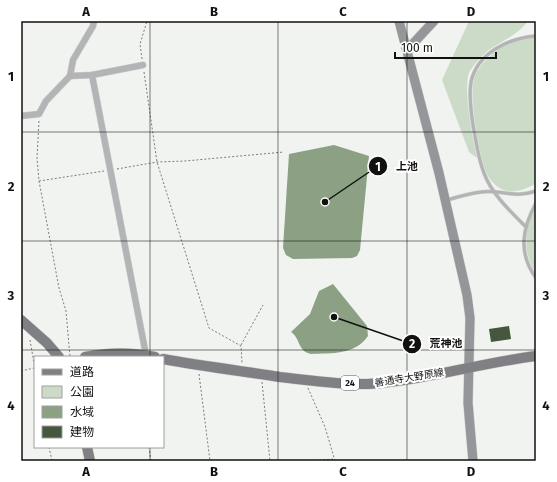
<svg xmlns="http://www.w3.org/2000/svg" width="557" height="482" font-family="'Fira Sans','Noto Sans JP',sans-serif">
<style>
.green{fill:#ccdbc7}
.water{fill:#8ca184}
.building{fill:#45573d}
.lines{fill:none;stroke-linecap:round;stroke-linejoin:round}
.lane-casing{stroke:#cccfcb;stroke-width:4}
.street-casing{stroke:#cccfcb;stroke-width:7}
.secondary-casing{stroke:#cccfcb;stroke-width:10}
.primary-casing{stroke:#cccfcb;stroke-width:11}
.path{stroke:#7a7c79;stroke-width:1;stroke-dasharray:2 2;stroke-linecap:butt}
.lane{stroke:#b4b4b6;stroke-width:3}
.street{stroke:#b4b4b6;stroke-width:6}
.secondary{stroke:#959699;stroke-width:9}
.primary{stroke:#808084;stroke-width:10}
.grid{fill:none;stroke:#111210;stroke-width:1;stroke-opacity:0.55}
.labels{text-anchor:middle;stroke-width:4;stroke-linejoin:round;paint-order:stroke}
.shield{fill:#fff;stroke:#585958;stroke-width:1}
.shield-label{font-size:9px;font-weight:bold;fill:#111210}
.street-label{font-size:10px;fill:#111210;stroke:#fff}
.leader{fill:none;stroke:#111210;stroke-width:1.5}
.callout-dot{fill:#111210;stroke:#fff;stroke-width:1.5}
.mark-label{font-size:12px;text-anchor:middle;font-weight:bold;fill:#fff}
.callout-label{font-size:11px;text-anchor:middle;font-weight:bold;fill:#111210;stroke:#fff;stroke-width:4;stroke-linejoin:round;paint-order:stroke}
.neatline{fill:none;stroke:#111210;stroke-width:1.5}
.grid-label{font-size:13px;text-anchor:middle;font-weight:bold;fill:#111210}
</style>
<rect width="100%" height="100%" fill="#f0f3ef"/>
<g class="green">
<path d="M469,21H528C519,34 502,41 489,50C485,52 471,68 469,73C463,89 473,140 477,158L469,152L442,80Z"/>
<path d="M536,38V184C527,188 517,193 507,191C500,190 491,182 488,176C479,159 469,98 474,79C478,63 502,44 518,39C523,38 530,38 536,38Z"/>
<path d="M536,208V274C523,254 523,228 536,208Z"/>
</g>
<g class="water">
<path d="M334,145L369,156L360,250L357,256L352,258L293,259L286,255L283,248L289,154Z"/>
<path d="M333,284L367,326L368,336C355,355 331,353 311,354C297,351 301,339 291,332L310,314L319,291Z"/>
</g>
<path class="building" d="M509,326L511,339L491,342L489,329Z"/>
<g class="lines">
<g class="lane-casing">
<g id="lane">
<path d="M447,200C458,197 470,193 481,192C500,189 514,199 536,191"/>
<path d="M536,203C522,229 518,253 536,278"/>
<path d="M525,226C510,211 491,193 484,173C478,158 476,141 473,125C471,112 469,95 471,82C477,53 509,38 536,36"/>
</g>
</g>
<g class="street-casing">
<g id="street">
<path d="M92,75L146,355"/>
<path d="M70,76L92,75L143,65"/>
<path d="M21,116L39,114L46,101L70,76L73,60L93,26L94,21"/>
</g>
</g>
<g class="secondary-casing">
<g id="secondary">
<path d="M399,21L439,173L467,295L470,318L468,403L473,461"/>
<path d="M407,50L434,21"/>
</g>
</g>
<g class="primary-casing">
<g id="primary">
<path d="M21,320L47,343L59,357"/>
<path d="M85,357C110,352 131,352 155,357"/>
<path d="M163,359C202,366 241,371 280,377C309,380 339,385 368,384C425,380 480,363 536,356"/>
<path d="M87,447L90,461"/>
</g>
</g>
<g class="path">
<path d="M142,59L140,44L147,21"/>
<path d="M144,72L157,162L209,328L241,346L242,363"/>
<path d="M39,121L37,158L39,181L59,288L66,311L70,357"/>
<path d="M117,169L157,162L185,161L284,152"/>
<path d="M39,181L104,171"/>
<path d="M30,340L35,369"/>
<path d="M241,345L263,305"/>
<path d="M21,371L34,368"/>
<path d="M199,374L210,461"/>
<path d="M262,382L270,461"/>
<path d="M308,388L325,427L335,461"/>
<path d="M49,447L52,461"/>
<path d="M149,447L151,461"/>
<path d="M307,461L334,459"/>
</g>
<use href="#lane" class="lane"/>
<use href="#street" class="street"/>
<use href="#secondary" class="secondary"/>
<use href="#primary" class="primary"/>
</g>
<path class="grid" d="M150,21V357M278,21V461M407,21V461M21,132H536M21,241H536M21,350H536M150,447V461"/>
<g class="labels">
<rect class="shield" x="341" y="376" width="18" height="14" rx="3"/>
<g class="shield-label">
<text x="350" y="386">24</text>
</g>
<g class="street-label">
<text transform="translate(409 377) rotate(-9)" y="4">善通寺大野原線</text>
</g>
</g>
<path class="leader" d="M325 202L378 166M334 317L412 344"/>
<g class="callout-dot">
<circle cx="325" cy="202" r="4"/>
<circle cx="334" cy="317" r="4"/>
<circle cx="378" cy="166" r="10"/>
<circle cx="412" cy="344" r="10"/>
</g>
<g class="mark-label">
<text x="378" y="171">1</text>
<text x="412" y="348">2</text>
</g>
<g class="callout-label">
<text x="407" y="170">上池</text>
<text x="446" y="347">荒神池</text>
</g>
<rect width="557" height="482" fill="none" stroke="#ffffff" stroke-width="44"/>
<rect x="34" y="356" width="130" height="92" fill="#ffffff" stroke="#a0a09f"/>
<rect x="42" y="369" width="20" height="6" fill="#808084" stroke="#a0a09f"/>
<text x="70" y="376" font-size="12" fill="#111210">道路</text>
<rect x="42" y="386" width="20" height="12" fill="#ccdbc7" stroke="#a0a09f"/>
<text x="70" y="396" font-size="12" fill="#111210">公園</text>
<rect x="42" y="406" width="20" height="12" fill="#8ca184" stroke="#a0a09f"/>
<text x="70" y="416" font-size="12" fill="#111210">水域</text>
<rect x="42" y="426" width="20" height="12" fill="#45573d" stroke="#a0a09f"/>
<text x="70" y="436" font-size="12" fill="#111210">建物</text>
<path d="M395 52v6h101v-6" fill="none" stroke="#111210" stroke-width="2"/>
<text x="401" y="52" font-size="12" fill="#111210" stroke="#ffffff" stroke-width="3" paint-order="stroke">100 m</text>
<rect x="22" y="22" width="513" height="438" class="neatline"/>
<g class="grid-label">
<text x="86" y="16">A</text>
<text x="214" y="16">B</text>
<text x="343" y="16">C</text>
<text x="471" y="16">D</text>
<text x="11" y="81">1</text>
<text x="546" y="81">1</text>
<text x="11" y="191">2</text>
<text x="546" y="191">2</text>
<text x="11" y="300">3</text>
<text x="546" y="300">3</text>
<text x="11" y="410">4</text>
<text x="546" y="410">4</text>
<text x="86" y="476">A</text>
<text x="214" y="476">B</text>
<text x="343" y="476">C</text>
<text x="471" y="476">D</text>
</g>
</svg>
